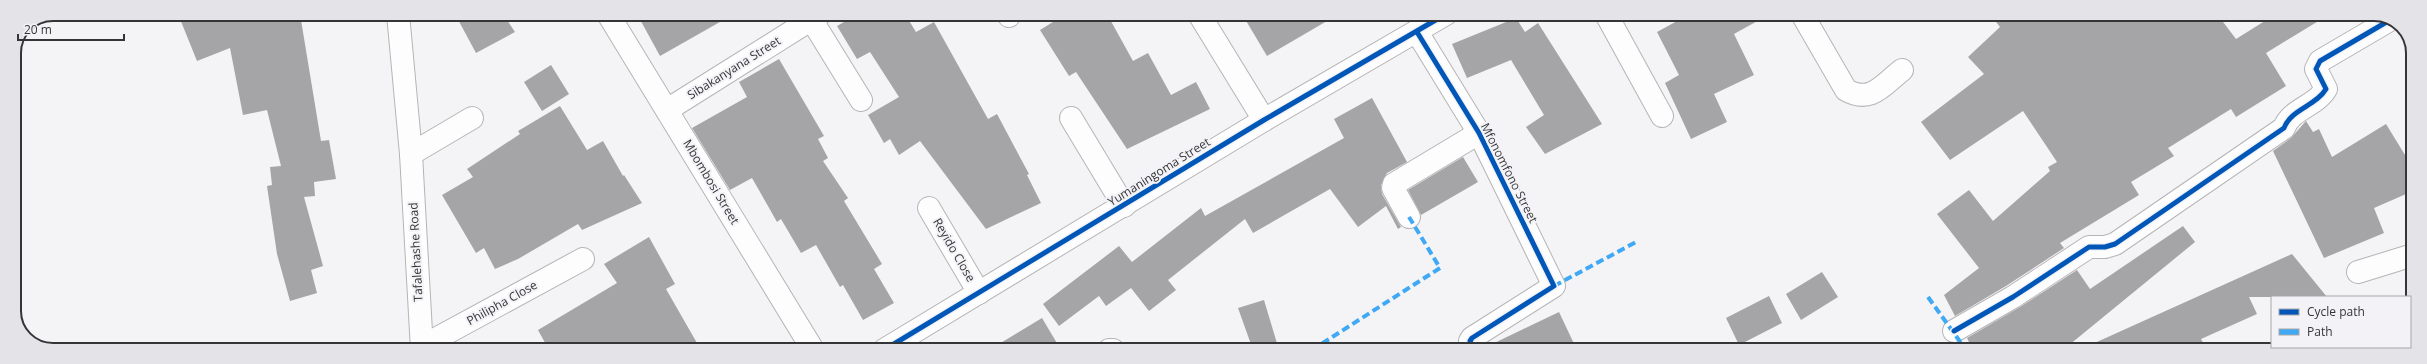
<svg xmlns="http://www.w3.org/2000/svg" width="2427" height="364" font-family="'Open Sans',sans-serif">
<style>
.building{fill:#a5a5a7}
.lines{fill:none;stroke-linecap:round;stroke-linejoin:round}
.street-casing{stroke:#b5b5b7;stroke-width:24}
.street{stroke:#fdfdfe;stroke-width:22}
.quiet{stroke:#3fa9f5;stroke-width:4;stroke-dasharray:8 4;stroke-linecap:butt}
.cycleway-casing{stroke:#f3f3f7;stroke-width:8}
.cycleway{stroke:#0057b8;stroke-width:5}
.labels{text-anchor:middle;stroke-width:4;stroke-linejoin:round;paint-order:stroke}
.street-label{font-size:12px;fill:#343536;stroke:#f3f3f7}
.rim{fill:none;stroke:#343536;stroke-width:2}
</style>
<rect width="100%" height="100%" fill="#f4f4f6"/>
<g class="building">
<path d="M178,14H247L250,22L300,14L321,141L329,140L336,179L314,182L315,196L304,197L323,266L311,270L317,293L290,301L277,254L267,186L272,185L270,167L281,166L267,110L243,115L230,48L197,61Z"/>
<path d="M455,14H503L515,32L476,53Z"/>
<path d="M637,14H734L660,56Z"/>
<path d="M858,14H905L916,32L934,22L988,119L997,114L1029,174L1027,175L1041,203L986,229L920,141L899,155L890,139L884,143L868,115L899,97L870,52L857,59L837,26Z"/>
<path d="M1066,14H1107L1133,61L1148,53L1171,95L1196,82L1210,109L1127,149L1076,72L1069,76L1040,30Z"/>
<path d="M1242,14H1339L1267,56Z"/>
<path d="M1690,14H1770L1734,34L1754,75L1714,94L1727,122L1691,139L1665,83L1679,75L1657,32Z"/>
<path d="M1990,14H2217L2236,39L2276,14H2330L2266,53L2286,86L2236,117L2231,109L2168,148L2174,156L2131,182L2139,195L2060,243L2064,248L2006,286L1955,316L1944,295L1979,268L1937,214L1969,190L1993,221L2050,171L2048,167L2057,162L2023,111L1950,160L1921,122L1984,74L1968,57L2000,27Z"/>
<path d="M1516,18L1525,32L1538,23L1602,124L1545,154L1526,127L1544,115L1511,60L1467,78L1452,44Z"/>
<path d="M779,59L824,136L818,139L828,158L823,161L848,198L844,201L882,264L874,269L894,303L863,320L843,285L840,287L816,245L801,253L781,219L777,222L752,178L730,190L692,128L747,97L739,82Z"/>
<path d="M551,65L569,94L542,111L524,82Z"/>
<path d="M1372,98L1407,162L1387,173L1381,185L1382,194L1401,227L1398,229L1386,206L1358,227L1330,189L1253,233L1245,219L1168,280L1176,290L1149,311L1131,288L1106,306L1099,296L1059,326L1043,304L1119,246L1132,262L1201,208L1205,216L1344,138L1334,119Z"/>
<path d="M560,106L587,150L603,141L623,176L624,175L642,203L582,230L578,224L518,259L495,269L484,248L476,253L442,195L473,177L467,169L520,134L518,131Z"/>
<path d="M2306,121L2313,132L2319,129L2332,157L2386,124L2413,168V191L2374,208L2384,233L2324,258L2273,151L2291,138Z"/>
<path d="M1463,157L1478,182L1421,215L1408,190Z"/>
<path d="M2183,226L2195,242L2063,350H1973L1967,338L2020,307L2077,270L2090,289Z"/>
<path d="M649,237L675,284L666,289L701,350H549L538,330L617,283L604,264Z"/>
<path d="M2292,254L2327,297H2249L2257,314L2201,339L2207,350H2079Z"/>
<path d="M1822,272L1838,297L1801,320L1786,294Z"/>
<path d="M1769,296L1782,323L1739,345L1726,318Z"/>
<path d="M1264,300L1279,350H1253L1238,308Z"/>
<path d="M1559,312L1577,350H1486V347Z"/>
<path d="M1042,318L1061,350H989Z"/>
</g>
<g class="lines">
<g class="street-casing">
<g id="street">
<path d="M398,14L411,154L422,350"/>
<path d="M608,14L813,350"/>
<path d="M808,14L861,100"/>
<path d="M1008,14L1009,16"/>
<path d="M1199,14L1264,120"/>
<path d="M1606,14L1662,116"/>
<path d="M1802,14L1846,90C1871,104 1883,85 1902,70"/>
<path d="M1417,32L1479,133L1554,286L1472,338L1470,341L1474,350"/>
<path d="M667,110L820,14"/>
<path d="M1071,118L1124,206"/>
<path d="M411,154L472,118"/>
<path d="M929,208L979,293"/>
<path d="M1409,217L1393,188L1394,184L1479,133"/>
<path d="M2358,272L2413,255"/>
<path d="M1954,331L2013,297L2089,247H2105L2115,244L2284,128C2291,109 2316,106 2326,89L2316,69L2320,61L2390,20"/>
<path d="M421,347L583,259"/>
<path d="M884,350L1264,120L1446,14"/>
<path d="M1109,350H1113"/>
</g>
</g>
<use href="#street" class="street"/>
<g class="quiet">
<path d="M1554,286L1638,241"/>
<path d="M1928,297L1966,350"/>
<path d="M1312,350L1440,268L1409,217"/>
</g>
<g class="cycleway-casing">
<g id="cycleway">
<path d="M1417,32L1479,133L1554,286L1472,338L1470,341L1474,350"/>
<path d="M1954,331L2013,297L2089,247H2105L2115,244L2284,128C2291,109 2316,106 2326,89L2316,69L2320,61L2390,20"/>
<path d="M884,350L1264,120L1446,14"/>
</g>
</g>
<use href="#cycleway" class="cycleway"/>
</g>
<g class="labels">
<g class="street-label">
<text transform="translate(734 68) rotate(-32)" y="4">Sibakanyana Street</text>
<text transform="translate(1159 172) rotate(-32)" y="4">Yumaningoma Street</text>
<text transform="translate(1509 173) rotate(63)" y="4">Mfonomfono Street</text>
<text transform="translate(711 182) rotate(59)" y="4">Mbombosi Street</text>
<text transform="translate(954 250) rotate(60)" y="4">Reyido Close</text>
<text transform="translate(416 252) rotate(-93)" y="4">Tafalehashe Road</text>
<text transform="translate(502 303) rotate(-29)" y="4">Philipha Close</text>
</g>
</g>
<path d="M0 0H2427V364H0ZM53 21H2374A32 32 0 0 1 2406 53V311A32 32 0 0 1 2374 343H53A32 32 0 0 1 21 311V53A32 32 0 0 1 53 21Z" fill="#e4e4e8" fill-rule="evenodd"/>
<path class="rim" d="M53 21H2374A32 32 0 0 1 2406 53V311A32 32 0 0 1 2374 343H53A32 32 0 0 1 21 311V53A32 32 0 0 1 53 21Z"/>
<rect x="2271" y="296" width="140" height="52" fill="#f3f3f7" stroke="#a7a7aa"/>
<rect x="2279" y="309" width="20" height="6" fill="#0057b8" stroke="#a7a7aa"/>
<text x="2307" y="316" font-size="12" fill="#343536">Cycle path</text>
<rect x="2279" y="329" width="20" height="6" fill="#3fa9f5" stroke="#a7a7aa"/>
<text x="2307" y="336" font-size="12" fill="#343536">Path</text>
<path d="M18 34v6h106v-6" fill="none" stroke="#343536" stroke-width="2"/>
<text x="24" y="34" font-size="12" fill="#343536" stroke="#f3f3f7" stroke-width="3" paint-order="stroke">20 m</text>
</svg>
